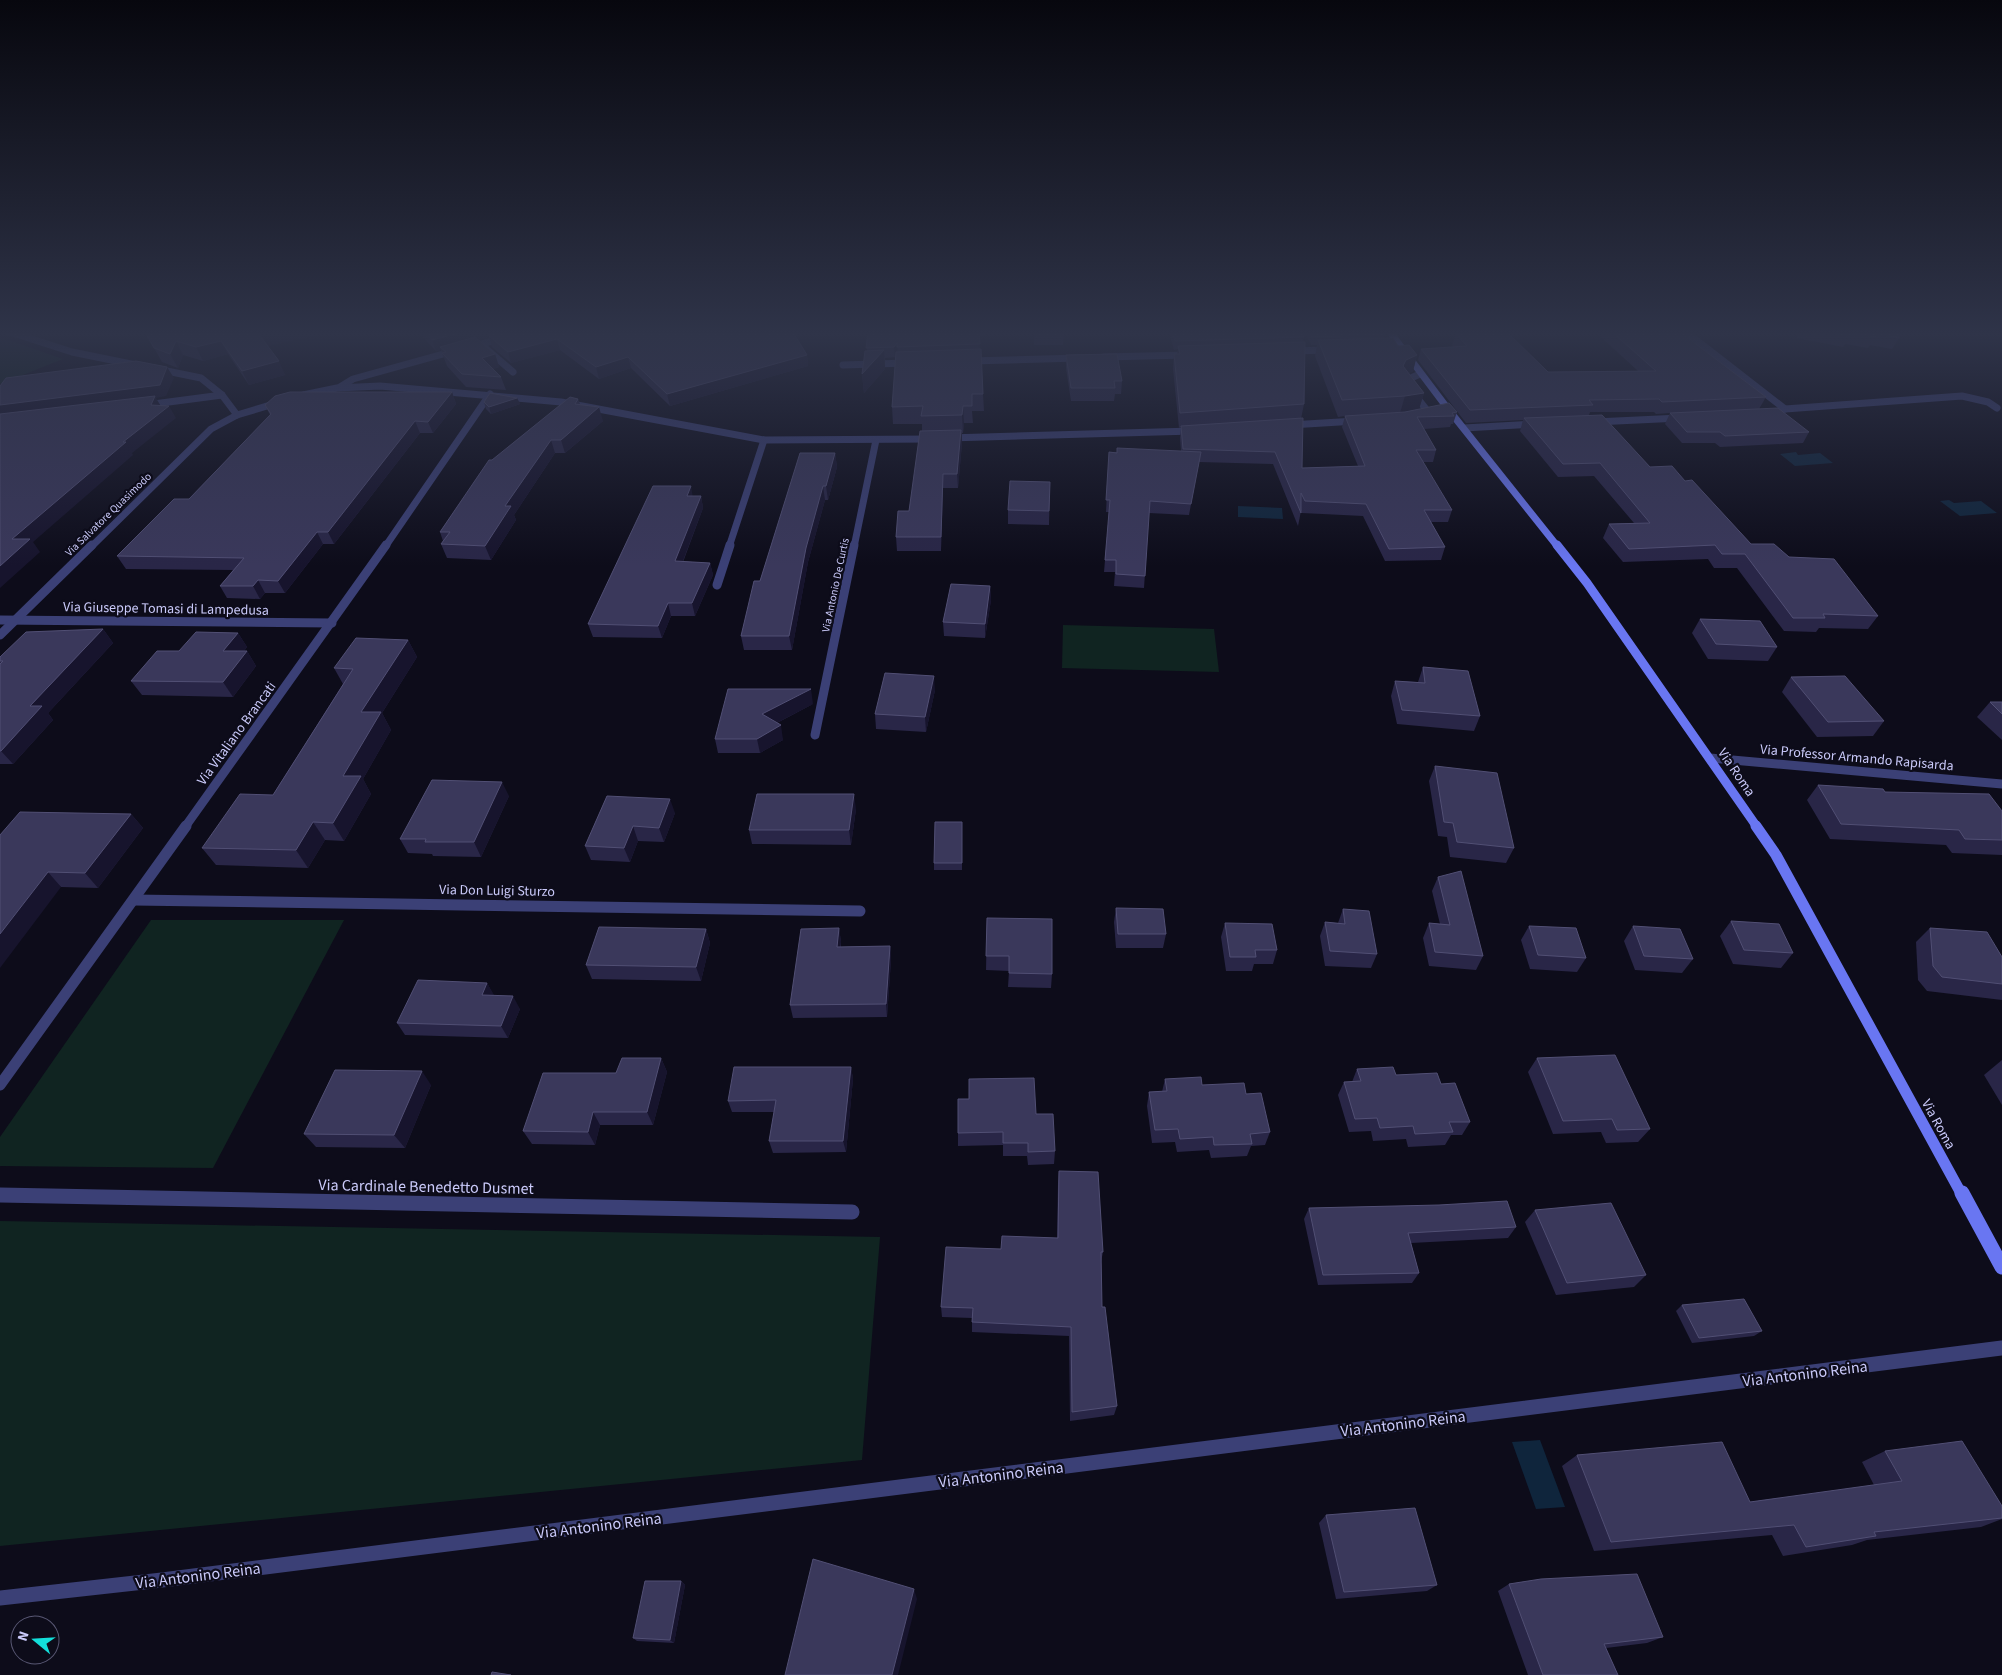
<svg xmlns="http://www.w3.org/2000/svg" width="2002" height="1675" font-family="'Source Sans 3',sans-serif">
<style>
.green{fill:#102421}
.water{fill:#0f253c}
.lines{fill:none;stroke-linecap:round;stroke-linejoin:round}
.service-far1{stroke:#3b4076;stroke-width:7}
.service{stroke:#3b4076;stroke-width:9}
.minor-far3{stroke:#3b4076;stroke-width:7}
.minor-far2{stroke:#3b4076;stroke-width:9}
.minor-far1{stroke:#3b4076;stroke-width:11}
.minor{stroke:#3b4076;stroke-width:15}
.secondary-far3{stroke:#6976f2;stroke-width:7}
.secondary-far2{stroke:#6976f2;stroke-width:9}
.secondary-far1{stroke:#6976f2;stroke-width:11}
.secondary{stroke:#6976f2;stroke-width:15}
.wall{fill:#292647}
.shaded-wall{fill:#17142d}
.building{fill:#3a385b;stroke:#514f74}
.labels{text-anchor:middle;stroke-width:4.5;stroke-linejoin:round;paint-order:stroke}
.far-street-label{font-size:11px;fill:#cacafa;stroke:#0d0c1a}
.street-label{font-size:14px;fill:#cacafa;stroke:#0d0c1a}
.near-street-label{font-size:16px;fill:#cacafa;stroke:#0d0c1a}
</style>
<rect width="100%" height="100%" fill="#0d0c1a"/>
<g class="green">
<path d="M0,337L63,359L0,384Z"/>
<path d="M1063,625L1214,629L1219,672L1062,668Z"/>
<path d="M151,920H344L213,1168L0,1166V1137Z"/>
<path d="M0,1221L880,1237L862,1460L0,1546Z"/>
</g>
<g class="water">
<path d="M1796,452L1798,455L1820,453L1833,463L1795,466L1780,454Z"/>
<path d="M1949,500L1954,503L1981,501L1997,513L1960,516L1940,501Z"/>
<path d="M1238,506L1282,508L1283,519L1238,517Z"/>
<path d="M1540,1440L1565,1507L1536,1509L1512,1442Z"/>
</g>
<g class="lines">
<g class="service-far1">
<path d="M1420,374L1404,381L1429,413"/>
<path d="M729,547L764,440"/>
</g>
<path class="service" d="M717,585L730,545"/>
<g class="minor-far3">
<path d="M10,332L72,352L136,365"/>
<path d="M1689,332H1686L1785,409L1770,414"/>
<path d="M470,347L525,332"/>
<path d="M485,348L513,372"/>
<path d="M1291,351L1329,350"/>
<path d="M1104,357L1187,355"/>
<path d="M969,361L1079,358"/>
<path d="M843,365L907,363"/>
<path d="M157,369L201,378L222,395L237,415"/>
<path d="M340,387L353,379L454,351"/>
<path d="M303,395L337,388L380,386L561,402L764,440L931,439"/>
<path d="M146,405L222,395"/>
<path d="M1785,409L1962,396L1988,402L1997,408"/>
<path d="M1595,422L1680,418"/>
<path d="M1290,425L1356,421"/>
<path d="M1464,428L1535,424"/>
<path d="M948,438L1193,431"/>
<path d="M91,547L211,429L237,415L277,403"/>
<path d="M385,547L490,394"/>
<path d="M854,547L876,440"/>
</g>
<g class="minor-far2">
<path d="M0,620L332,623"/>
<path d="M0,635L92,545"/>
<path d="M815,735L854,545"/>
<path d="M1710,758L2002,784"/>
<path d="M185,827L386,545"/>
</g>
<g class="minor-far1">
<path d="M134,900L860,911"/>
<path d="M0,1085L186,826"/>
</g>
<g class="minor">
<path d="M0,1195L852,1212"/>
<path d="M0,1598L162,1580L2002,1348"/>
</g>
<path class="secondary-far3" d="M1390,332L1448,409L1558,547"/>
<path class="secondary-far2" d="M1557,545L1587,583L1757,827"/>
<path class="secondary-far1" d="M1756,826L1776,855L1962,1195"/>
<path class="secondary" d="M1962,1193L2002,1267"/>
</g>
<g class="wall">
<path d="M145,332L268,346L285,375L249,385L228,354L203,361L183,355L178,368L162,362Z"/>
<path d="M418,332H793L807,355L808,366L670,406L631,368L599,379L560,350L511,363L492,347L489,337L478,340L495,354L499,367L493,369L501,377L506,390L466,387L447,366L441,350L436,351Z"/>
<path d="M868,332H1024L979,335L983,394L984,411H972L973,423H964L963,433H962V443L958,488H943L941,551H897L896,537L909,511L922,431V424H893L892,407L896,357L885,358V369L864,393L862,374L867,351Z"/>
<path d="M1034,332H1064L1063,345H1034Z"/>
<path d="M1169,332H1304L1303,342L1304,404L1301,419L1302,468L1358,466L1342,427L1345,416L1338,417L1315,356L1317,345H1311L1305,332H1383L1385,334L1384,338L1417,355L1413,371L1409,373L1424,393L1419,409L1457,412L1453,424H1451L1450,427L1424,429L1436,450L1433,462H1423L1452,510L1448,522H1431L1445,547L1441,560L1385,561L1363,516L1302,513L1301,511L1298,526L1273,464L1199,462L1189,515L1149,513L1144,588L1114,586L1115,572H1104L1109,512H1106L1109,452L1181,451L1180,438L1181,427L1179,428L1173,369L1174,354H1177L1178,349L1174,350Z"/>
<path d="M1603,332H1680L1766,397L1759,409L1809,432L1803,443L1720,447L1715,443H1682L1665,424L1670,413L1656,414L1654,412H1590L1589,415L1650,467L1685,481L1751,544L1789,557L1878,616L1868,629L1819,628L1816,632L1784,631L1737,568H1714L1708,559L1623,562L1603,538L1609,524L1634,523L1594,476L1558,477L1520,431L1523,420L1466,423L1418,360L1421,349L1454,347L1452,345L1456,334L1548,372L1638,371L1601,337Z"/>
<path d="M1799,332H1899V338L1892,349L1870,345L1868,348L1845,344L1843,347L1797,338Z"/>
<path d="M1066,355L1122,381L1121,394H1115L1114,401H1071L1066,368Z"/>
<path d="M452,392L456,404L433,433H420L334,544H323L285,593H265L260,599L227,598L220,586L233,570L126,569L117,556L189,499L270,415L265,405Z"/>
<path d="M517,398L520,404L491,414L486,409L484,402Z"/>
<path d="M578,399L580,404L603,421L565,453H555L514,515L516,520L491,560L447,558L441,544L443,541L440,532L492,460Z"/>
<path d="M835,453L837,467L828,500H825L808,562L792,650H744L741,636L760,581Z"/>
<path d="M1050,482L1049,525L1008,524V510Z"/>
<path d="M693,496H701L703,508L683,562L710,563L713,575L695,616H671L662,638L593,637L588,624Z"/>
<path d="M990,586L991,600L985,638L944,636L943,622Z"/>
<path d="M1700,619L1777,647L1768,661L1708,659L1692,633Z"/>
<path d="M103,629L113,643L48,713L53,720L13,764H0V657Z"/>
<path d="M238,633L247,647L244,651H247L256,666L233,697L142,695L131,681L179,651Z"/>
<path d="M408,640L417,657L382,713L391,730L363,779L371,794L344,841L325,840L308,868L216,865L202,848L273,795L343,684L334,668Z"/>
<path d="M1423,667L1480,716L1474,731L1397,724L1391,696L1395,681L1418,682Z"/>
<path d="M1791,677L1884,721L1873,736L1817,737L1782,692Z"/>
<path d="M935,690L926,732L876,729L875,714Z"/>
<path d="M1990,702H2002V740L1977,717Z"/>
<path d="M813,704L777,723L783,740L760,753H718L715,739Z"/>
<path d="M1435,766L1514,848L1506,863L1450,857L1447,837L1438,836L1429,781Z"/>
<path d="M1818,785L2002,811V855L1952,853L1946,845L1830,839L1807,800Z"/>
<path d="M509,796L481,857L433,856L432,854L408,853L400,839Z"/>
<path d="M607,796L675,813L664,842L638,841L630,862L591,860L585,846Z"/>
<path d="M856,809L851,845L752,844L749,830Z"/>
<path d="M131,814L143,828L98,888L61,887L0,835Z"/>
<path d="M962,822V870H934V863Z"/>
<path d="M1438,877L1483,956L1476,970L1429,966L1423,938L1429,923L1440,924L1432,891Z"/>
<path d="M1116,908L1166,934L1163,948H1116L1114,922Z"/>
<path d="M1343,909L1377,954L1371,968L1325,966L1320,936L1325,922L1338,923Z"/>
<path d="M987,918L1052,974L1051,988L1008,987L1009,971L986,970Z"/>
<path d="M1731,921L1793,953L1781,968L1733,964L1720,936Z"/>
<path d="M1225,923L1277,950L1273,964H1254L1252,971H1226L1221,937Z"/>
<path d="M1529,926L1586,958L1577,972L1530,969L1521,940Z"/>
<path d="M1633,926L1693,959L1682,973L1635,970L1624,941Z"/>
<path d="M839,928L841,942V947L890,946L891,960L887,1017L793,1018L790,1005Z"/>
<path d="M1930,928L2002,957V1000L1927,991L1918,980L1916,942Z"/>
<path d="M706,929L710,943L701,981L592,979L586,965Z"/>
<path d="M487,983L494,996L520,1009L508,1038L405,1035L397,1023Z"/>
<path d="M661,1058L667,1072L653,1125H600L595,1145L532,1144L523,1131L616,1073Z"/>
<path d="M1537,1058L1650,1129L1638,1142L1606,1143L1601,1132L1553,1134L1528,1072Z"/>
<path d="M2002,1060V1105L1984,1075Z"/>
<path d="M851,1067L853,1079L846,1152L773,1153L769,1141L774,1112H732L728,1101Z"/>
<path d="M1357,1069L1441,1084L1470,1122L1462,1135H1451L1445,1145L1408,1147L1406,1139L1373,1141L1371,1131L1349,1132L1338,1095L1344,1082H1352Z"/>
<path d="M1165,1079L1246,1094L1270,1132L1265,1145L1251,1146L1247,1156L1211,1158L1209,1150L1177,1152L1175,1142L1152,1143L1147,1106L1149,1092H1162Z"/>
<path d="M431,1085L405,1148L316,1147L304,1134Z"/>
<path d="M1036,1114L1055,1151L1054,1164L1028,1165L1027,1156H1003V1145L958,1146V1133Z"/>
<path d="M1059,1171L1103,1252L1101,1262L1102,1307L1117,1406L1114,1415L1070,1421L1069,1336L972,1332V1318L942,1317L941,1307L1001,1249L1057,1238L1058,1182Z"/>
<path d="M1309,1208L1516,1227L1508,1238L1411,1243L1419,1273L1412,1283L1318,1285L1304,1219Z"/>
<path d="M1535,1210L1646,1275L1634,1287L1556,1295L1525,1222Z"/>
<path d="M1682,1305L1762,1331L1754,1336L1692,1343L1676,1311Z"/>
<path d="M1885,1451L2002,1506V1519L1981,1527L1867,1540L1852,1545L1783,1556L1772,1535L1594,1551L1562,1466L1577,1455L1750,1502L1874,1485L1862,1462Z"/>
<path d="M1326,1515L1437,1585L1427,1591L1336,1599L1319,1523Z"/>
<path d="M681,1581L685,1585L674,1643L637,1641L633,1638Z"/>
<path d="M1509,1584L1663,1637L1647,1643L1606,1648L1618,1675H1528L1498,1591Z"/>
</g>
<g class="shaded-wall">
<path d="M266,332H330L265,347L258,333Z"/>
<path d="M463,332H509L488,335L489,337L442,349L440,347L441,350L436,351L432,340Z"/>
<path d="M557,339L560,350L511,363L508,352Z"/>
<path d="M176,341L183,355L178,368L170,354Z"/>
<path d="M221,341L228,354L203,361L196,347Z"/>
<path d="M897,343L898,355L895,358L894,347Z"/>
<path d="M884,350L885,369L864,393L862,374Z"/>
<path d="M495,354L499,367L486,371L482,358Z"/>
<path d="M807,355L808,366L670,406L667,394Z"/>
<path d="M1417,355L1413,371L1401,376L1403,366L1406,360Z"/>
<path d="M628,357L631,368L599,379L596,367Z"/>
<path d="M279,361L285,375L249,385L242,371Z"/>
<path d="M167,367L174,378L166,396L156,398L162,408L169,406L176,418L132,453L133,455L33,542L40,552L0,588V566L12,539L123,442L151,405L0,418V405Z"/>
<path d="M452,392L456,404L433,433L428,422Z"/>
<path d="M1424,393L1419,409L1400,413L1405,396Z"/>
<path d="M517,398L520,404L491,414L489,407Z"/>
<path d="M963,406L964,423L963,433L962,415Z"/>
<path d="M599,407L603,421L565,453L561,440Z"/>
<path d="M415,421L420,433L334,544L328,532Z"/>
<path d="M961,430L962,443L958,488L957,474Z"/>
<path d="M551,440L555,453L514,515L516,520L491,560L485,546L505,506Z"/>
<path d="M835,453L837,467L828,500L826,486Z"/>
<path d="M943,474V488L941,551V537Z"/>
<path d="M691,486L693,498L687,496Z"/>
<path d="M823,486L825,500L808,562L792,650L789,636L806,548Z"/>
<path d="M701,496L703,508L678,574L675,561Z"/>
<path d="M317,532L323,544L285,593L278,581Z"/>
<path d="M710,563L713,575L695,616L692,603Z"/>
<path d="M258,580L265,593L260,599L253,586Z"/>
<path d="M990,586L991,600L985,638V624Z"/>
<path d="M668,603L671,616L662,638L658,626Z"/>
<path d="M103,629L113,643L48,713L53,720L13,764L1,751L30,706Z"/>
<path d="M238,633L247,647L232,666L223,651Z"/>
<path d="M408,640L417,657L382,713L391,730L363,779L371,794L344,841L333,823L343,776L361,712Z"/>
<path d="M247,651L256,666L233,697L223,682Z"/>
<path d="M934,676L935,690L926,732L925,717Z"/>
<path d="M811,689L813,704L765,729L762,714Z"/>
<path d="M781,725L783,740L760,753L757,739Z"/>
<path d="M502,782L509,796L481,857L474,842Z"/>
<path d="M854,794L856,809L851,845L849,830Z"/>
<path d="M670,799L675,813L664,842L659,828Z"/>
<path d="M131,814L143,828L98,888L85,873Z"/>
<path d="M313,822L325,840L308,868L296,850Z"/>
<path d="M633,826L638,841L630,862L624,848Z"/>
<path d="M48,872L61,887L0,968V934Z"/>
<path d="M839,928L841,942L839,960L837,947Z"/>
<path d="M706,929L710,943L701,981L696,967Z"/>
<path d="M890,946L891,960L887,1017L886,1004Z"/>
<path d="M487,983L494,995L490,1008L482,995Z"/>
<path d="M513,996L520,1009L508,1038L501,1026Z"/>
<path d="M661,1058L667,1072L653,1125L647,1112Z"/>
<path d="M851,1067L853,1079L846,1152L843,1141Z"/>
<path d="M422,1071L431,1085L405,1148L394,1135Z"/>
<path d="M593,1112L600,1125L595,1145L588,1132Z"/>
<path d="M681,1581L685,1585L674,1643L670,1640Z"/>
<path d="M914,1589L917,1599L898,1675H892Z"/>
</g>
<g class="building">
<path d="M145,332H266L258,333L279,361L242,371L221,341L196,347L176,341L170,354L154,348Z"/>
<path d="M424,332H463L432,340Z"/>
<path d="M502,332H793L807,355L667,394L628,357L596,367L557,339L508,352L488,335Z"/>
<path d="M868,332H979L980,344L897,347V343L894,347L866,348Z"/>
<path d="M1034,332H1064V334H1035Z"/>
<path d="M1172,332H1304V337L1175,341Z"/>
<path d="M1310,332H1383L1385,334L1312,337Z"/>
<path d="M1495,332H1507L1548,372L1656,371L1612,332H1680L1766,397L1662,402L1659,399L1589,400L1593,405L1470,410L1421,349L1467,346L1456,334Z"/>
<path d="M1828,332H1899V338L1876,333L1875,337L1850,332V336Z"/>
<path d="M475,337L495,354L482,358L501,377L462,374L442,353L446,352L440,347Z"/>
<path d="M1393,338L1398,346L1409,345L1417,355L1406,360L1403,366L1424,393L1405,396L1342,400L1318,340Z"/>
<path d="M1305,342L1304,404L1180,413L1174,354H1180L1178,346Z"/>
<path d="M981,349L983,394H972V406H963L962,415L921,416L923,406L892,407L896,352Z"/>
<path d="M884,350L862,374L865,351Z"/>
<path d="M1117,354L1122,381H1114L1115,388H1071L1066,355Z"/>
<path d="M136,361L167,367L160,385L0,405V386L6,378Z"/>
<path d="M290,392H452L428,422L415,421L328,532H317L278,581L258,580L253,586H220L244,558L117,556L174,499H189L271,414L265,405L275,396Z"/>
<path d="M490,393L517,398L489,407L484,402Z"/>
<path d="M155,396L151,405L169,406L123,442H126L12,539H30L0,566V414Z"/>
<path d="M570,397L578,399L575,404L599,407L561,440H551L505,506H511L485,546L441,544L450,532H440L489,460H492Z"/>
<path d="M1449,403L1457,412L1452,413L1454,416L1417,417L1436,450H1416L1452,510H1424L1445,547L1389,549L1366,504L1305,501L1301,493V513L1275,452L1183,449L1181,426L1303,418L1302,468L1365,466L1345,416L1405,412Z"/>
<path d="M1778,408L1809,432L1725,436L1720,432H1687L1670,413Z"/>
<path d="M1602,415L1650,467L1672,466L1685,481L1692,480L1751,544H1774L1789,557L1834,559L1878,616L1823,614L1825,618H1793L1745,554H1722L1715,545L1629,549L1609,524L1650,523L1600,463L1563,464L1524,418Z"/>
<path d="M961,430L957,474H943L941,537H896L898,511H909L920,431Z"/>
<path d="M1117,448L1201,452L1191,504L1150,501L1145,576L1116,574V560H1105L1110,500H1106L1109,452L1117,453Z"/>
<path d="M800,453H835L826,486H823L806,548L789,636H741L754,581H760Z"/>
<path d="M1010,481L1050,482L1049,511L1008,510Z"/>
<path d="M653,486H691L687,496H701L675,561L710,563L692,603H668L658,626L588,624Z"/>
<path d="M951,584L990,586L985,624L943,622Z"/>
<path d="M1700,619L1760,621L1777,647L1716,644Z"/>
<path d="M103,629L30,706H42L1,751H0V664L3,661H0V657L26,632Z"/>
<path d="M196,632L238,633L223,651H247L223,682L131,681L157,651H179Z"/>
<path d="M356,638L408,640L361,712H381L343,776H361L333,823L313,822L296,850L202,848L240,794L273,795L353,669L334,668Z"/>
<path d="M1423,667L1468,671L1480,716L1402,710L1395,681L1425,683Z"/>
<path d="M885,673L934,676L925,717L875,714Z"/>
<path d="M1845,676L1884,721L1828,722L1791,677Z"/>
<path d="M728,689H811L762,714L781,725L757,739H715Z"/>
<path d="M1990,702H2002V714Z"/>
<path d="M1435,766L1497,773L1514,848L1457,842L1453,823L1444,822Z"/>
<path d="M432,780L502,782L474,842H425L426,839H400Z"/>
<path d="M1818,785L1883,789L1885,792L1989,794L2002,811V840L1965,839L1959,830L1841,824Z"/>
<path d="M757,794H854L849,830H749Z"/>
<path d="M607,796L670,799L659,828L633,826L624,848L585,846Z"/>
<path d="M20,812L131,814L85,873L48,872L0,934V835Z"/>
<path d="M935,822H962V863H934Z"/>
<path d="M1461,871L1483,956L1435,952L1429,923L1450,925L1438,877Z"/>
<path d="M1116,908L1163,909L1166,934H1118Z"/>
<path d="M1343,909L1369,911L1377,954L1330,951L1325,922L1345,924Z"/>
<path d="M987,918L1052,919V974L1009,973V956H986Z"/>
<path d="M1731,921L1779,924L1793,953L1744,950Z"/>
<path d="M1225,923L1272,924L1277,950H1255L1256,957H1230Z"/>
<path d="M1529,926L1576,928L1586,958L1538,955Z"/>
<path d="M1633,926L1680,929L1693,959L1644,956Z"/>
<path d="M599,927L706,929L696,967L586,965Z"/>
<path d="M839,928L837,947L890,946L886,1004L790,1005L801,929Z"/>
<path d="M1930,928L1987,932L2002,957V984L1942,977L1933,966Z"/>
<path d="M418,980L487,983L482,995L513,996L501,1026L397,1023Z"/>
<path d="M1615,1055L1650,1129L1617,1130L1612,1119L1563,1121L1537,1058Z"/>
<path d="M622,1058H661L647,1112H593L588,1132L523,1131L543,1073H616Z"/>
<path d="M734,1067H851L843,1141H769L776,1100L728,1101Z"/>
<path d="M1393,1067L1396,1075L1437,1073L1441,1084L1455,1083L1470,1122H1449L1453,1132L1415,1134L1413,1126L1380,1128L1377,1118L1355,1119L1344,1082L1361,1081L1357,1069Z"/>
<path d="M335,1070L422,1071L394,1135L304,1134Z"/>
<path d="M1201,1077L1202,1085L1244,1083L1246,1094L1261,1093L1270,1132L1250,1134L1252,1144L1214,1145L1213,1137L1180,1139L1178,1129L1155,1130L1149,1092L1167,1091L1165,1079Z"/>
<path d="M1034,1078L1036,1114H1053L1055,1151L1028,1152V1143H1003V1132L958,1133V1099H969V1079Z"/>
<path d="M1059,1171L1098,1172L1103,1252H1101L1102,1307H1105L1117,1406L1072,1412L1071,1327L972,1322L973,1308L941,1307L946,1247L1001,1249L1002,1236L1058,1238Z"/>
<path d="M1507,1201L1516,1227L1408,1233L1419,1273L1323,1275L1309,1208L1439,1205Z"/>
<path d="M1611,1203L1646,1275L1567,1283L1535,1210Z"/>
<path d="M1744,1299L1762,1331L1699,1338L1682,1305Z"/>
<path d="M1962,1441L2002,1506V1518L1874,1532L1876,1536L1806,1547L1794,1525L1611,1542L1577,1455L1722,1442L1750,1502L1902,1481L1885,1451Z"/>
<path d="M1415,1508L1437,1585L1344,1592L1326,1515Z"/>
<path d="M813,1559L914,1589L892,1675H785Z"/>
<path d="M1637,1574L1663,1637L1604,1644L1618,1675H1543L1509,1584L1541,1579Z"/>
<path d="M645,1581H681L670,1640L633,1638Z"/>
<path d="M492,1672L511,1675H491Z"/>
</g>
<linearGradient id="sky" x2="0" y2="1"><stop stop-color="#07070e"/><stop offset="0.59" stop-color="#2f3449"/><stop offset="1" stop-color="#2f3449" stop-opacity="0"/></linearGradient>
<rect width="2002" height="566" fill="url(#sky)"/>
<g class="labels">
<g class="far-street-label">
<text transform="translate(108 514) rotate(-44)" y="4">Via Salvatore Quasimodo</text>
<text transform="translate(835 585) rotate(-78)" y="4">Via Antonio De Curtis</text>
</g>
<g class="street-label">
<text transform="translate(166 608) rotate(1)" y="5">Via Giuseppe Tomasi di Lampedusa</text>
<text transform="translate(236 733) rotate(-54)" y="5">Via Vitaliano Brancati</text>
<text transform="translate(1857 757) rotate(5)" y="5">Via Professor Armando Rapisarda</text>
<text transform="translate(1737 772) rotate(56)" y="5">Via Roma</text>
<text transform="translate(497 890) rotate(1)" y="5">Via Don Luigi Sturzo</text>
<text transform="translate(1939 1124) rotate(61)" y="5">Via Roma</text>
</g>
<g class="near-street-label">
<text transform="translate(426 1186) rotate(1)" y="6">Via Cardinale Benedetto Dusmet</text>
<text transform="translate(1805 1373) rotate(-7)" y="6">Via Antonino Reina</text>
<text transform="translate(1403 1423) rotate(-7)" y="6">Via Antonino Reina</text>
<text transform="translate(1001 1474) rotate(-7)" y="6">Via Antonino Reina</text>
<text transform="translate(599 1525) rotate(-7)" y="6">Via Antonino Reina</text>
<text transform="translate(198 1575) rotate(-7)" y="6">Via Antonino Reina</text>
</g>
</g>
<g transform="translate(35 1640) rotate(288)"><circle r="24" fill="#0d0c1a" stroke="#595874"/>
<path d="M0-4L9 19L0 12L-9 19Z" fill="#13deda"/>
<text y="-8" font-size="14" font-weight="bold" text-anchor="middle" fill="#cacafa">N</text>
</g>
</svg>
